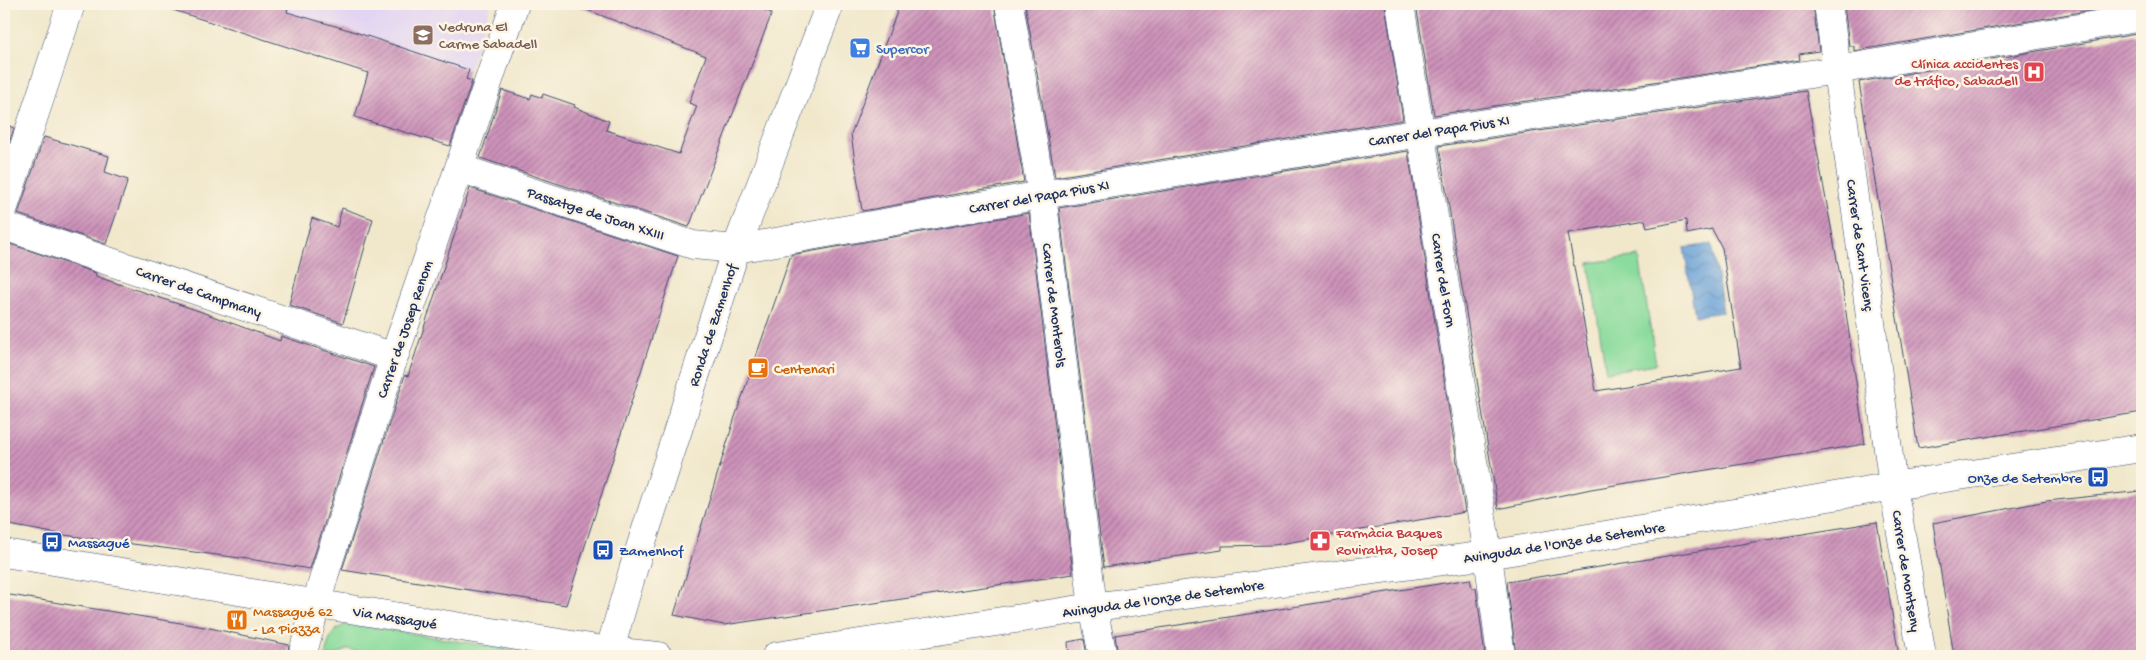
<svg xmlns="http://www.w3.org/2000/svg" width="2146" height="660" font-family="'Gochi Hand',sans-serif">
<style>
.built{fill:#e2d4f3}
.park{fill:#8adb9c;stroke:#52857d}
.water{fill:url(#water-waves);stroke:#42689a}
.building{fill:url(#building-hatch);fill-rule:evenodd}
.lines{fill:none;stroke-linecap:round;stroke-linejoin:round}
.minor-casing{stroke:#3b4b6e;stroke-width:29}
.major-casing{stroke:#3b4b6e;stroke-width:29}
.minor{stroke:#fff;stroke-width:28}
.major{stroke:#fff;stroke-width:28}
.labels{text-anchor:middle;stroke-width:5;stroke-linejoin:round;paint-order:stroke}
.education-label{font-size:15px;fill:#785e54;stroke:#fcf5e5;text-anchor:start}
.shop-label{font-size:15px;fill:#366cbe;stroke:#fcf5e5;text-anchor:start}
.health-label{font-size:15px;fill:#be3a42;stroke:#fcf5e5;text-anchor:end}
.street-label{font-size:15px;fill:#1b2f5e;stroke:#fcf5e5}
.food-label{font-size:15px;fill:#c56008;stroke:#fcf5e5;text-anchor:start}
.transit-label{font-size:15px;fill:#164399;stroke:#fcf5e5;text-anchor:start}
</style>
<defs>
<pattern id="water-waves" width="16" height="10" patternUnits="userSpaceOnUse" patternTransform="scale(1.25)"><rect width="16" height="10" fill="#69a1d7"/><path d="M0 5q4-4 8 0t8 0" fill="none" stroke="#5684b2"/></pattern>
<pattern id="building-hatch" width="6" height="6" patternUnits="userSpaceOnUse" patternTransform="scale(1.25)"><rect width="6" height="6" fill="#ce93ba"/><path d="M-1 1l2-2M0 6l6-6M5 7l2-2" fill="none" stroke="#a6789a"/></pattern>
</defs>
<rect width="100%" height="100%" fill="#fcf5e5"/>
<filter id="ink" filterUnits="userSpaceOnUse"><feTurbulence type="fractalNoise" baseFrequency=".02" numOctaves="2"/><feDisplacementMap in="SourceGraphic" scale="10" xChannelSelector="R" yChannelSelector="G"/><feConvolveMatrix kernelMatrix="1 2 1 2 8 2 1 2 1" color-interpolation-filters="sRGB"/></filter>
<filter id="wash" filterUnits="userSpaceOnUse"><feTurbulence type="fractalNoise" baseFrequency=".0096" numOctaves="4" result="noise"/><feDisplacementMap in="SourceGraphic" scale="20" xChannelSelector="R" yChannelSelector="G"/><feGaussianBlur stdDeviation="1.12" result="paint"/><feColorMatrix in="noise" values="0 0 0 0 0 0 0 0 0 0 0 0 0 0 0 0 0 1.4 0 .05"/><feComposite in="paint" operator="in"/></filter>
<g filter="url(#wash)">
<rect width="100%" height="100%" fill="#f1e8cc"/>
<path class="built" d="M154,4H491L469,70L353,31L343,65Z"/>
<g class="park">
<path d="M1639,256L1656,364L1606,372L1589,263Z"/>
<path d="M353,624L519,651L531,656H375L348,649L333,656H325C329,639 332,625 353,624Z"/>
</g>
<path class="water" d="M1712,244L1723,312L1695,316L1684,248Z"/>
<g id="blocks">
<g class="building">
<path d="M171,4H289L287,12L349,30L469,70L466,79L472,81L450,146L355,117L368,73L170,9Z"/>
<path d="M578,4H747L772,13L689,227L480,158L502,90L530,99L532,94L542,98L543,94L575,105L574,107L609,121L606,130L679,154L697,106L689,103L706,56L577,6Z"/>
<path d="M900,4H994L1024,182L862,211L851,134Z"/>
<path d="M1025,4H1385L1403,120L1055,177Z"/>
<path d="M1416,4H1813L1819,51L1799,54L1800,60L1434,115Z"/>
<path d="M1844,4H2127L1854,51V46H1849Z"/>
<path d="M2142,33V412L1918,448L1859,82Z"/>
<path d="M1806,91L1843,292L1865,444L1591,489L1498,509L1439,146ZM1645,220L1647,228L1686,220L1687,234L1712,229L1722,248L1741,367L1596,391L1568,233Z"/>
<path d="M4,124L14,128L4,158Z"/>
<path d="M44,137L109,156L105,172L128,180L106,244L18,214Z"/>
<path d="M1408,151L1465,512L1274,545L1222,546V550L1104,567L1059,208Z"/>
<path d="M470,188L678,256L566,605L342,570L405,375L408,376Z"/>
<path d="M342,208L373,219L343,323L289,305L312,218L337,227Z"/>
<path d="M1029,213L1073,574L724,625L674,615L735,417L791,255Z"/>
<path d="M4,242L96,273L95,276L199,311L280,341L281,336L374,367L310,569L255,560L64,535L4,524Z"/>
<path d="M2142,491V656H1954L1933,523L2047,501Z"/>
<path d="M1877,522L1899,656H1516L1507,582Z"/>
<path d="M1470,579L1472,588H1476L1485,656H1118L1115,635Z"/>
<path d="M4,594L205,627L289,645L287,656H4Z"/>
<path d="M1084,639L1087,656H1069L1068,642Z"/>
</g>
</g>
</g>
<g filter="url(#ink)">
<use href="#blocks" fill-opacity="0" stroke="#3b4b6e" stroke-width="1"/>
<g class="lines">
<g class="minor-casing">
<g id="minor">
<path d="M1009,4L1042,195L1093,607L1103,656"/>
<path d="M1400,4L1488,555L1501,656"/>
<path d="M1828,4L1893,486L1922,656"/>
<path d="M459,168L693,245L736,249L1042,195L1421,133L1837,70L2142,17"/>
<path d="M4,207L71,4"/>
<path d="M4,226L394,357"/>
<path d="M4,553L609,651L658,656"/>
<path d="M302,656L325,573L394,357L515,4"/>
<path d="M776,656L1093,607L1488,555L1893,486L2142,448"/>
</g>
</g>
<g class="major-casing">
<path id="major" d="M608,656L633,570L736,249L830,4"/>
</g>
<use href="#minor" class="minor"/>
<use href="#major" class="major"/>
</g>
</g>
<defs>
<g id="school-square" transform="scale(1.125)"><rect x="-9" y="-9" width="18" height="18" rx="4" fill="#8d6e63" stroke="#fcf5e5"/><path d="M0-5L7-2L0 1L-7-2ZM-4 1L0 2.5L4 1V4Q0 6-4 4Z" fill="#fff"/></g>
<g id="supermarket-square" transform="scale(1.125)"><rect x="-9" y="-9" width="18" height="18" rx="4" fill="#3f7fe0" stroke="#fcf5e5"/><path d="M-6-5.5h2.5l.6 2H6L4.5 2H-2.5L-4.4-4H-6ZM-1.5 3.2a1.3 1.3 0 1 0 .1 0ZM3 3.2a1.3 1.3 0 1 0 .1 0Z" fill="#fff"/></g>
<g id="hospital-square" transform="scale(1.125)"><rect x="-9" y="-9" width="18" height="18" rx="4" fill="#e0444e" stroke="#fcf5e5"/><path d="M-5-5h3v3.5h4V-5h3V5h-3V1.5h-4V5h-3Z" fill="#fff"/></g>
<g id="cafe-square" transform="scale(1.125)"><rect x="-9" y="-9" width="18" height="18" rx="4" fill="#e8710a" stroke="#fcf5e5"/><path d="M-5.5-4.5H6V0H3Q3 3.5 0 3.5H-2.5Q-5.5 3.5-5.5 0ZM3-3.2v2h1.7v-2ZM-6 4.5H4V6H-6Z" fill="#fff"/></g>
<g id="bus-square" transform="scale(1.125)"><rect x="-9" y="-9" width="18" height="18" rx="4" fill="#1a4fb4" stroke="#fcf5e5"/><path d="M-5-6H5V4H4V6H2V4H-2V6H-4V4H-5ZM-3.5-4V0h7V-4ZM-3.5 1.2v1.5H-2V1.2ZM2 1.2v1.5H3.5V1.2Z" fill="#fff"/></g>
<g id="pharmacy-square" transform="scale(1.125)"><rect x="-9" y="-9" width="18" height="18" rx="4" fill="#e0444e" stroke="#fcf5e5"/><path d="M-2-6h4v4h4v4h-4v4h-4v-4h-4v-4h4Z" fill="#fff"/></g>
<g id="restaurant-square" transform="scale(1.125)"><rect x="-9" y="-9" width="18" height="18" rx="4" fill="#e8710a" stroke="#fcf5e5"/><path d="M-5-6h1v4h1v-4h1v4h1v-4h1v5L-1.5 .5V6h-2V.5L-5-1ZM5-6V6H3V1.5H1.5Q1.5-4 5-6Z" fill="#fff"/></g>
</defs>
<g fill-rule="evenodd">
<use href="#school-square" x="423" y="35"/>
<use href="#supermarket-square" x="860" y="48"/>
<use href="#hospital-square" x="2034" y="72"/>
<use href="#cafe-square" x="758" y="368"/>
<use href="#bus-square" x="2098" y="477"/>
<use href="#pharmacy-square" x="1320" y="541"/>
<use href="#bus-square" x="52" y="542"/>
<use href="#bus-square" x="603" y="550"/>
<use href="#restaurant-square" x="237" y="620"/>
</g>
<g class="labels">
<g class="education-label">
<text x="439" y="31">Vedruna El<tspan x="439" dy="17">Carme Sabadell</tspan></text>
</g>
<g class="shop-label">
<text x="876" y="53">Supercor</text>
</g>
<g class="health-label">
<text x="2018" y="68">Clínica accidentes<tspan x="2018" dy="17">de tráfico, Sabadell</tspan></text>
<text x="1336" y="537" text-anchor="start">Farmàcia Baques<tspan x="1336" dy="17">Roviralta, Josep</tspan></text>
</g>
<g class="street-label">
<text transform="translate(1439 130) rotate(-9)" y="5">Carrer del Papa Pius XI</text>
<text transform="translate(1039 196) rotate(-10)" y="5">Carrer del Papa Pius XI</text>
<text transform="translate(596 213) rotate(18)" y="5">Passatge de Joan XXIII</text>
<text transform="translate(1861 245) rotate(82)" y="5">Carrer de Sant Vicenç</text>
<text transform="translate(1444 280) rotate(81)" y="5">Carrer del Forn</text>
<text transform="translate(199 291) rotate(19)" y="5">Carrer de Campmany</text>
<text transform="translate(1055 305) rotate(83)" y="5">Carrer de Monterols</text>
<text transform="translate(712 325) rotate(-72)" y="5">Ronda de Zamenhof</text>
<text transform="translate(404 329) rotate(-71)" y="5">Carrer de Josep Renom</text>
<text transform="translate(1564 542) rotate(-9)" y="5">Avinguda de l'Onze de Setembre</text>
<text transform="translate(1907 571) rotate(81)" y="5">Carrer de Montseny</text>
<text transform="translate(1163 598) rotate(-8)" y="5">Avinguda de l'Onze de Setembre</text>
<text transform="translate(395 617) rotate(9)" y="5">Via Massagué</text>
</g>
<g class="food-label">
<text x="774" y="373">Centenari</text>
<text x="253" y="616">Massagué 62<tspan x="253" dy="17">- La Piazza</tspan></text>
</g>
<g class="transit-label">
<text x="2082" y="482" text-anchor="end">Onze de Setembre</text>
<text x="68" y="547">Massagué</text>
<text x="619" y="555">Zamenhof</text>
</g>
</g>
<rect width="2146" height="660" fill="none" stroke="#fcf5e5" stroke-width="20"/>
</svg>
